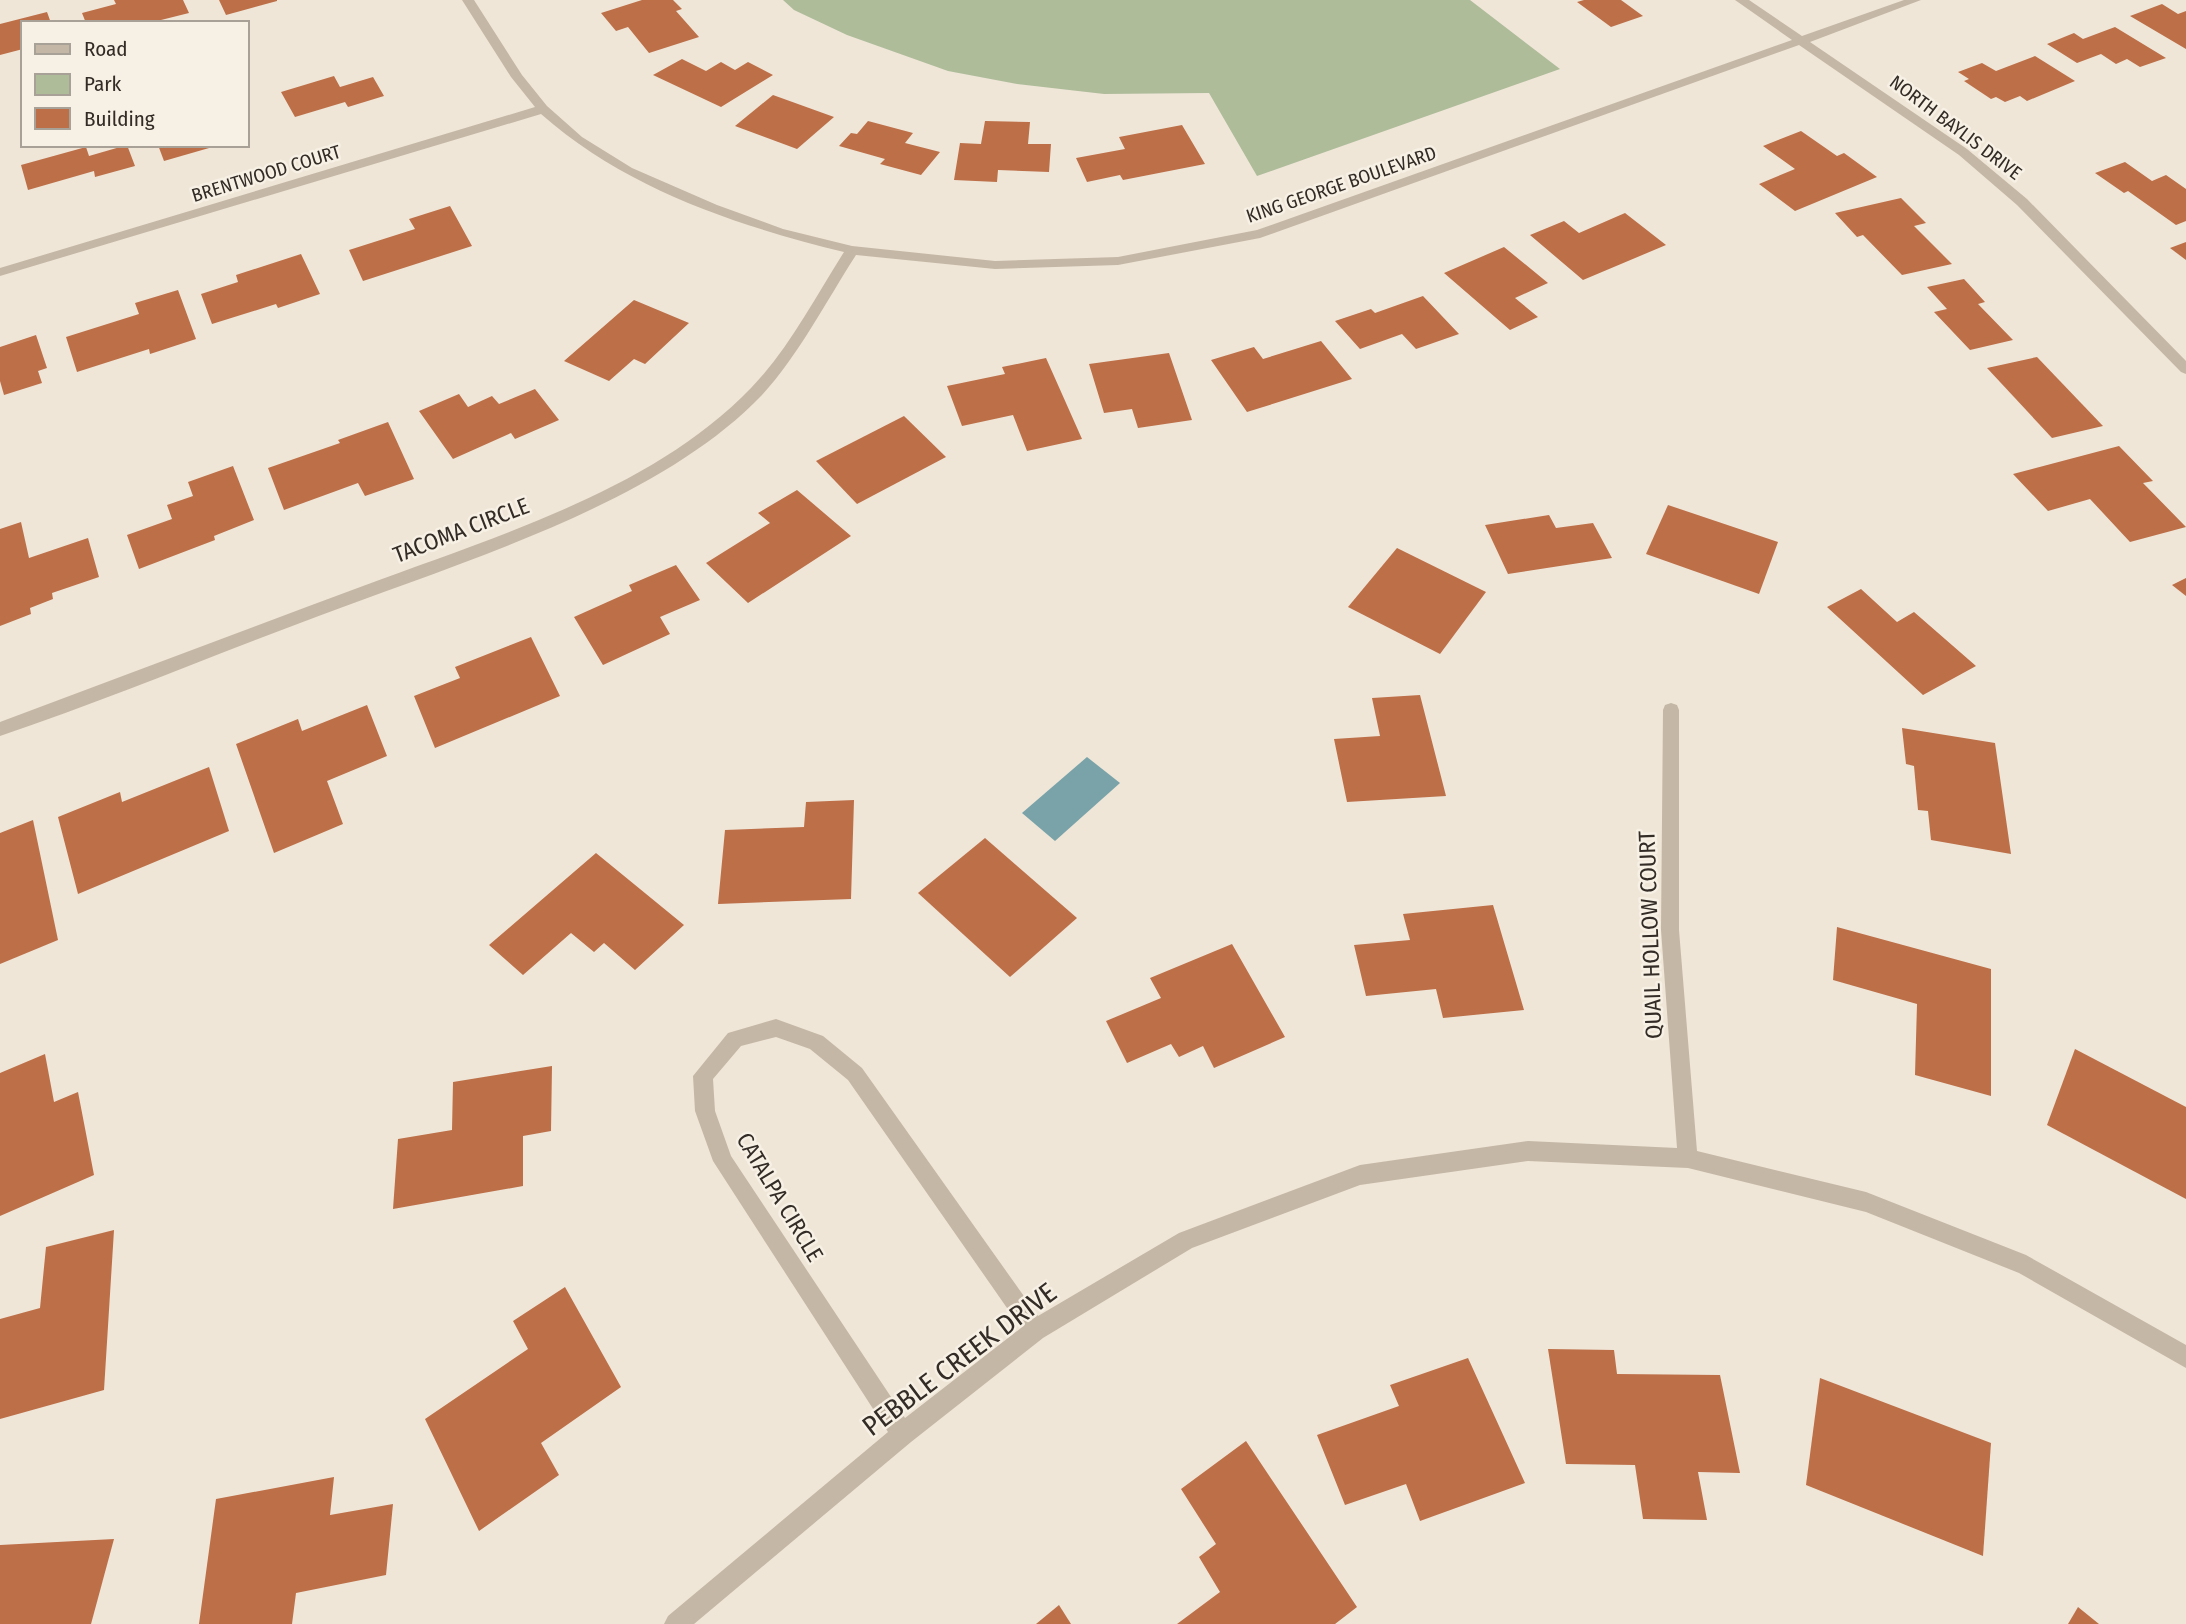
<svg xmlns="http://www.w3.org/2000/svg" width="2186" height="1624" font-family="'Fira Sans Condensed',sans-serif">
<rect width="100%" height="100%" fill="#efe6d8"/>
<!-- green -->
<path fill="#aebc9a" d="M783 0H1470L1560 69 1257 176 1209 93 1104 94 1017 84 948 71 847 35 794 10Z"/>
<!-- water -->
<path fill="#79a3a9" d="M1087 757 1120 783 1055 841 1022 813Z"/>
<!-- building -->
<g fill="#bd6f48">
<path d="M114 0H183L189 13 153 22 152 20 141 23H86L82 13 116 4Z"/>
<path d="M219 0H277V1L226 15Z"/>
<path d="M642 0H673L682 9 676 11 699 37 649 53 628 27 616 31 601 13Z"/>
<path d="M1584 0H1621L1643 16 1611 27 1577 2Z"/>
<path d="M2162 4 2178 14 2186 11V49L2130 16Z"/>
<path d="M47 12 51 23H23V49L0 55V24Z"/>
<path d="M2115 27 2166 58 2140 67 2127 59 2116 64 2101 54 2077 63 2047 44 2074 33 2083 39Z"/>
<path d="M2035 56 2075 81 2027 101 2020 96 2005 102 1996 97 1991 99 1964 81 1969 79 1958 72 1982 63 1996 71Z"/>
<path d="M682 59 706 71 721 62 735 70 748 62 773 75 721 107 653 75Z"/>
<path d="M334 76 340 87 373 77 384 96 348 107 345 102 295 117 281 92Z"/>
<path d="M773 95 834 117 797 149 735 126Z"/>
<path d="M868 121 913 133 905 143 940 152 921 175 880 164 885 159 839 146 851 133 857 134Z"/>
<path d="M985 121 1030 122 1028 144H1051L1049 172 998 170 997 182 954 180 960 143 981 144Z"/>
<path d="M1182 125 1205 164 1123 180 1120 175 1087 182 1076 158 1125 149 1119 137Z"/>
<path d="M1801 131 1837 156 1844 153 1877 177 1795 211 1759 184 1795 169 1763 146Z"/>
<path d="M127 145 135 166 95 177 94 171 28 190 21 165 86 147 89 156Z"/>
<path d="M158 145H216V146L164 161Z"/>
<path d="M2125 162 2152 181 2166 175 2186 189V221L2176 225 2128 191 2124 193 2095 173Z"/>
<path d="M1901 198 1926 223 1914 226 1952 264 1902 275 1863 235 1857 237 1835 213Z"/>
<path d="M450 206 472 246 363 281 349 250 415 229 409 219Z"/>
<path d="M1625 213 1666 245 1583 280 1530 235 1564 221 1579 233Z"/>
<path d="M2186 242V260L2170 248Z"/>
<path d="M1504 247 1548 283 1515 298 1538 317 1510 330 1444 273Z"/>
<path d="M301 254 320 294 278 308 276 304 212 324 201 294 238 282 236 275Z"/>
<path d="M1964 279 1985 302 1978 304 2013 340 1970 350 1934 312 1947 309 1927 287Z"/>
<path d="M178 290 196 339 150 354 149 349 77 372 66 337 139 314 135 303Z"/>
<path d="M1423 296 1459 334 1416 349 1402 334 1360 349 1335 321 1371 309 1375 313Z"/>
<path d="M634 300 689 323 645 364 634 359 609 381 564 361Z"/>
<path d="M36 335 47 368 38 371 42 383 4 395 0 381V347Z"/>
<path d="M1321 341 1352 379 1247 412 1211 360 1254 347 1263 359Z"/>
<path d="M1169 353 1192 420 1138 428 1132 409 1104 413 1089 364Z"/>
<path d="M2037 357 2103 426 2052 438 1987 368Z"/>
<path d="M1046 358 1082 439 1027 451 1013 415 962 426 947 386 1005 374 1002 367Z"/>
<path d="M535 389 559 420 515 439 511 433 453 459 419 411 459 394 468 407 492 396 499 404Z"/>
<path d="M904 416 946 457 857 504 816 461Z"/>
<path d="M388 422 414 479 365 496 358 483 284 510 268 468 340 443 338 440Z"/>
<path d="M2119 446 2153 481 2143 483 2186 527 2130 542 2090 499 2048 511 2013 474Z"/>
<path d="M233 466 254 520 214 536 215 540 139 569 127 535 172 519 167 505 193 496 188 482Z"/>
<path d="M797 490 851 536 748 603 706 563 770 523 758 513Z"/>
<path d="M1668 505 1778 542 1759 594 1646 554Z"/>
<path d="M1549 515 1556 528 1593 523 1612 558 1508 574 1485 525Z"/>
<path d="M21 522 29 558 88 538 99 577 52 593 53 599 30 608 31 614 0 626V529Z"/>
<path d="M1397 548 1486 592 1440 654 1348 607Z"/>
<path d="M676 565 700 600 660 617 670 634 603 665 574 617 632 591 629 585Z"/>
<path d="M2186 578V596L2172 585Z"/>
<path d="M1861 589 1897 622 1914 612 1976 666 1923 695 1827 607Z"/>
<path d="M531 637 560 696 435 748 414 696 460 678 455 667Z"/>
<path d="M1420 695 1446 796 1347 802 1334 739 1380 736 1372 698Z"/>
<path d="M367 705 387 756 327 781 343 824 274 853 236 744 298 719 302 731Z"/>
<path d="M1902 728 1995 743 2011 854 1931 840 1928 811 1918 810 1914 766 1906 764Z"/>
<path d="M209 767 229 831 78 894 58 817 120 792 122 802Z"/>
<path d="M854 800 851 899 718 904 725 830 804 827 806 802Z"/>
<path d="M33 820 58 940 0 964V833Z"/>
<path d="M985 838 1077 918 1010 977 918 893Z"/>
<path d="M596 853 684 925 635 970 604 943 594 952 571 933 523 975 489 945Z"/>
<path d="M1493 905 1524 1010 1443 1018 1436 989 1366 996 1354 945 1410 940 1403 914Z"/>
<path d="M1837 927 1991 969V1096L1915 1075 1917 1004 1833 980Z"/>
<path d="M1232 944 1285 1037 1214 1068 1203 1046 1179 1057 1171 1044 1127 1063 1106 1021 1161 998 1150 978Z"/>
<path d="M2075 1049 2186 1107V1199L2047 1125Z"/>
<path d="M45 1054 54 1102 78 1092 94 1175 0 1216V1073Z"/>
<path d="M552 1066 551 1131 523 1136V1186L393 1209 398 1139 452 1130 453 1082Z"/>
<path d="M114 1230 104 1390 0 1419V1319L40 1308 46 1247Z"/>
<path d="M565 1287 621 1387 541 1443 559 1475 479 1531 425 1419 528 1349 513 1321Z"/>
<path d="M1548 1349 1614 1350 1617 1374 1720 1375 1740 1473 1698 1472 1707 1520 1643 1519 1635 1465 1566 1464Z"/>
<path d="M1468 1358 1525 1483 1420 1521 1406 1484 1345 1505 1317 1435 1399 1406 1390 1385Z"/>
<path d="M1820 1378 1991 1443 1983 1556 1806 1485Z"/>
<path d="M1246 1441 1357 1607 1335 1624H1177L1220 1592 1199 1557 1216 1544 1181 1489Z"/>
<path d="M334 1477 330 1515 393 1504 386 1575 296 1593 292 1624H199L216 1499Z"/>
<path d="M114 1539 91 1624H0V1545Z"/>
<path d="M1059 1605 1071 1624H1036Z"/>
<path d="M2078 1607 2099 1624H2068Z"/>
</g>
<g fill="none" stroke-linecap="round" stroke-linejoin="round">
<!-- minor -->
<g fill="#c5b7a5" fill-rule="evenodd">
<path d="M462 0H474L522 75 547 106 582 137 632 168 717 205 783 229 852 246 995 261 1118 257 1257 230 1792 40 1735 0H1749L1802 36 1904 0H1921L1810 42 1967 149 2027 199 2186 361V374L2181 372 2017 205 1959 155 1799 45 1260 238 1118 265 995 269 856 255C827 300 798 356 762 395 657 505 457 563 316 617 211 656 107 700 0 736V722C121 677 242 631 363 586 493 537 652 491 751 388 788 350 816 296 844 252 735 225 626 189 541 114L0 276V268L535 107 511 77Z"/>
<path d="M1671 703 1677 705 1679 710V930L1697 1151 1866 1192 2026 1255 2186 1345V1368L2019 1273 1866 1212 1688 1168 1528 1161 1360 1185 1192 1248 1043 1338 911 1442 694 1624H664L668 1616 888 1432 713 1161 695 1111 693 1076 728 1033 776 1019 823 1036 862 1068 1038 1316 1179 1233 1360 1165 1528 1141 1677 1148 1661 930 1663 710 1665 705ZM776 1037 810 1049 848 1080 1021 1328 905 1418 731 1156 715 1111 713 1079 741 1046Z"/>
</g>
</g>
<g text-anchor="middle" stroke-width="5" stroke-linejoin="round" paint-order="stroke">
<!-- far-street labels -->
<g font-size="19" fill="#322b26" stroke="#f7f0e4">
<text transform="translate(1956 127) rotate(37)" y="7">NORTH BAYLIS DRIVE</text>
<text transform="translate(266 173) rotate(-17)" y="7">BRENTWOOD COURT</text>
<text transform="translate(1341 184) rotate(-19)" y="7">KING GEORGE BOULEVARD</text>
</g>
<!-- street labels -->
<g font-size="23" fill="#322b26" stroke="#f7f0e4">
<text transform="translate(461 530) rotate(-21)" y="8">TACOMA CIRCLE</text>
<text transform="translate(1650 935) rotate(-92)" y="8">QUAIL HOLLOW COURT</text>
<text transform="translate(780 1197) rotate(59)" y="8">CATALPA CIRCLE</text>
</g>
<!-- near-street labels -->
<g font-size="28" fill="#322b26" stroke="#f7f0e4">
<text transform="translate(959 1359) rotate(-37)" y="10">PEBBLE CREEK DRIVE</text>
</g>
</g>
<!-- legend -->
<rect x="21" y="21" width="228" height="126" fill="#f7f0e4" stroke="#a8a198" stroke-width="2"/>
<rect x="35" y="44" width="35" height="10" fill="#c5b7a5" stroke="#a8a198" stroke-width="2"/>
<text x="84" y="56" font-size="21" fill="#322b26">Road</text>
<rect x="35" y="74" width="35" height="21" fill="#aebc9a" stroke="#a8a198" stroke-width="2"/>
<text x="84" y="91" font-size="21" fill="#322b26">Park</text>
<rect x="35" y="108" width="35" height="21" fill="#bd6f48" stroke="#a8a198" stroke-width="2"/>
<text x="84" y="126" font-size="21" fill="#322b26">Building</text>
</svg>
